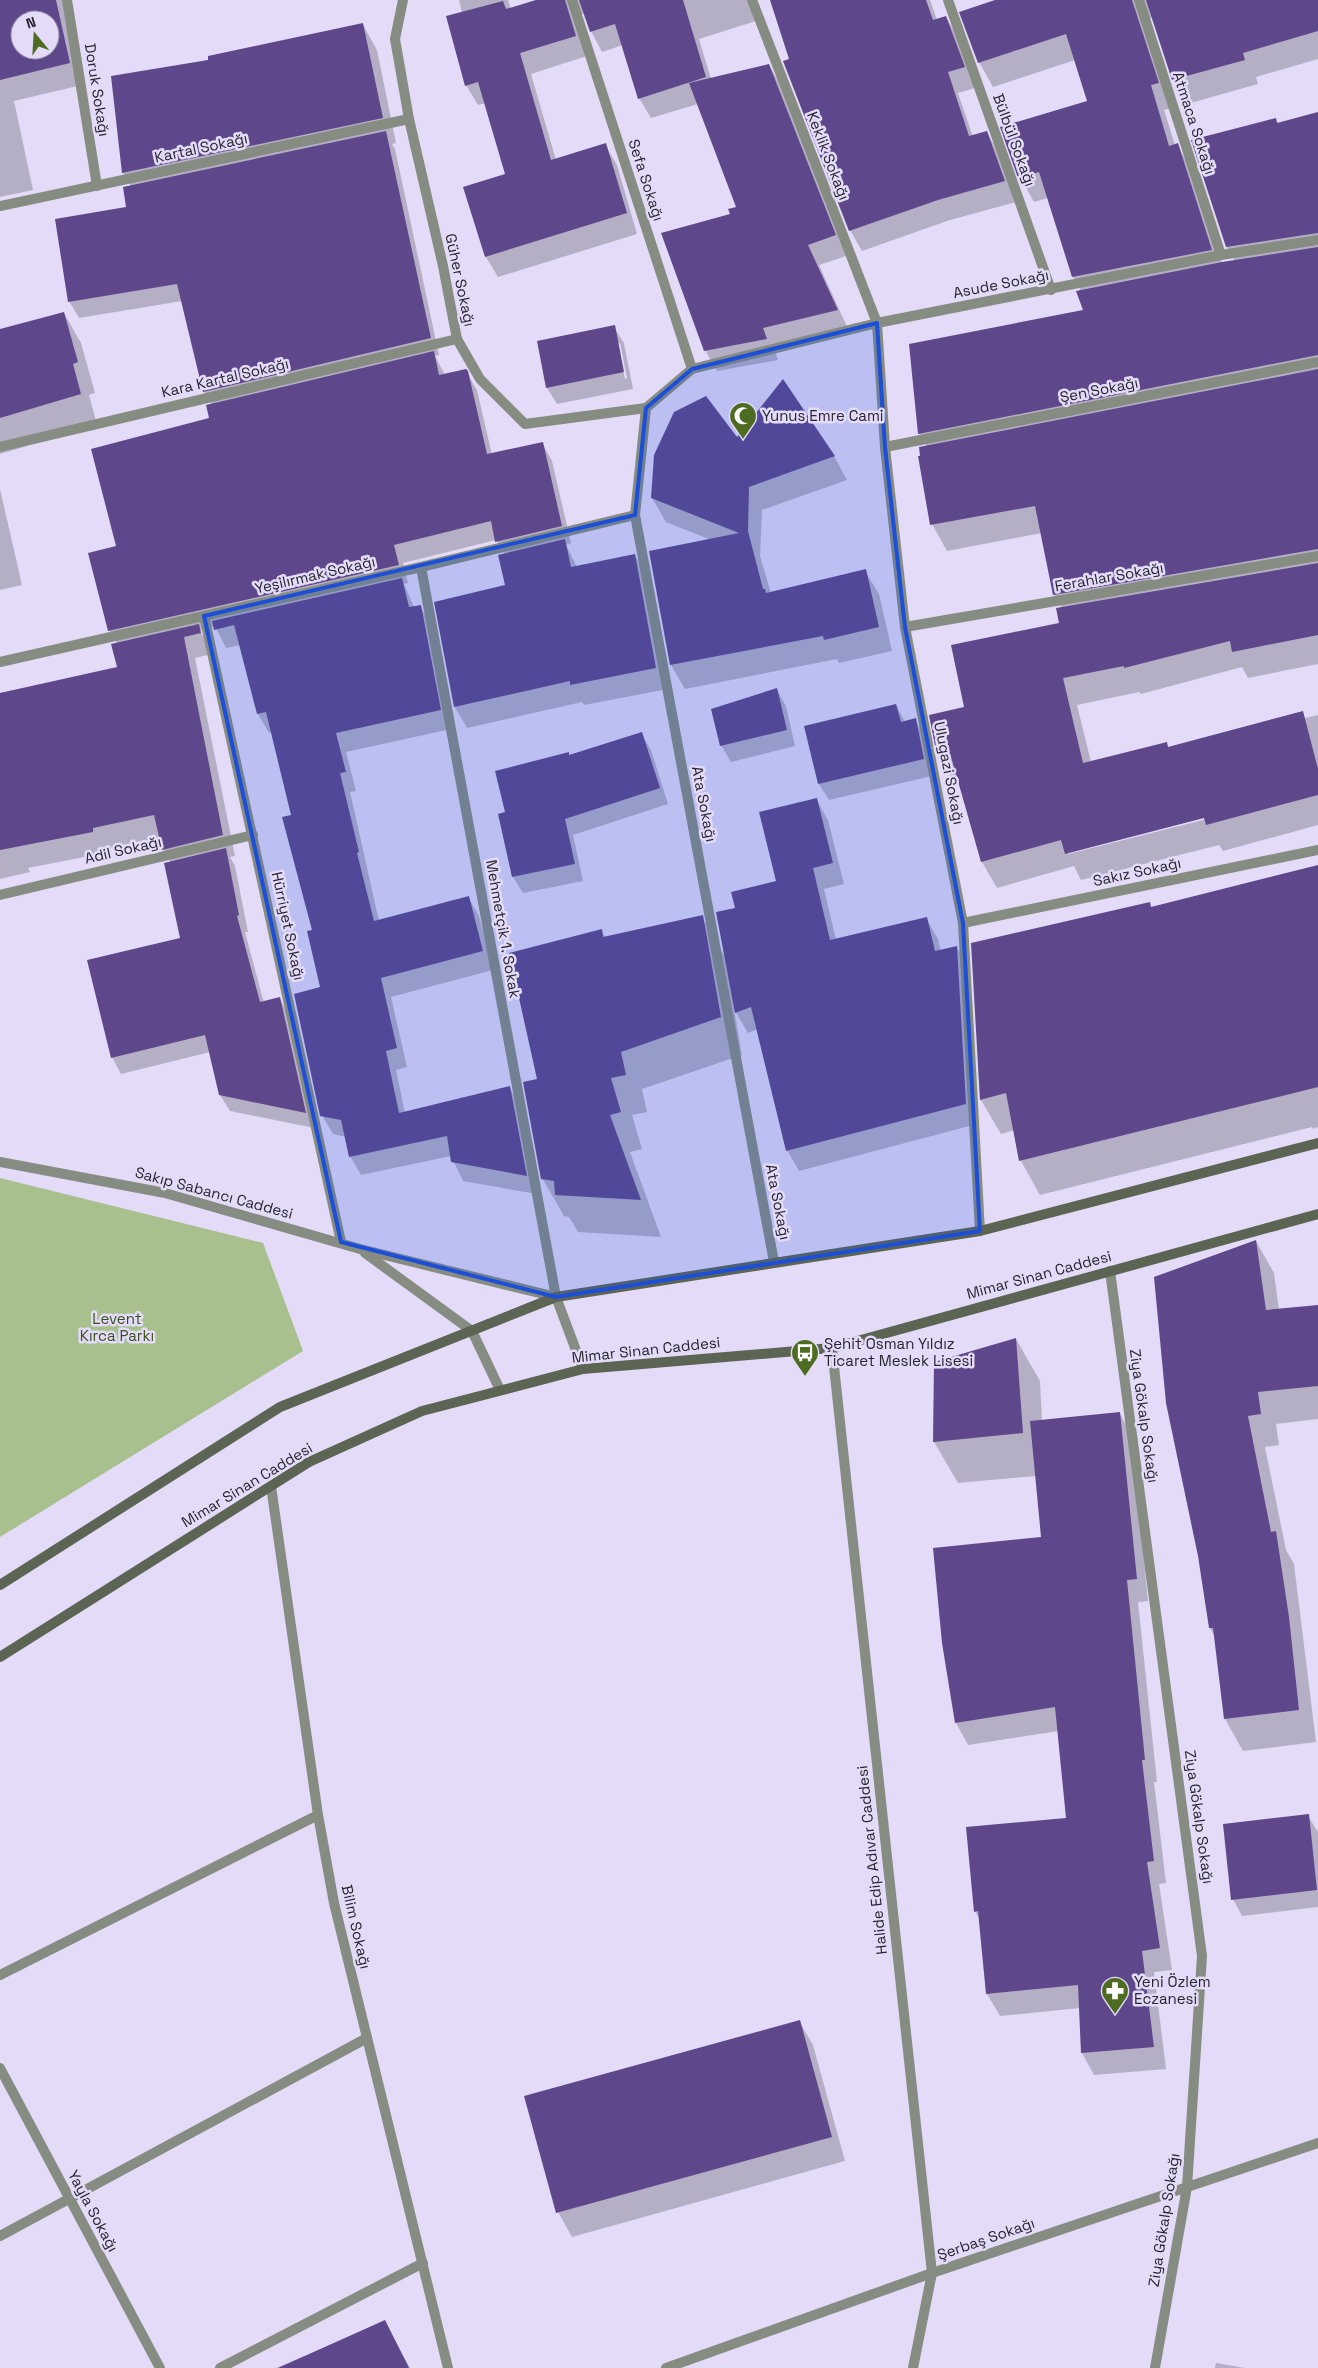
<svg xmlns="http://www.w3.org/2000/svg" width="1318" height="2368" font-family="'Space Grotesk',sans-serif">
<rect width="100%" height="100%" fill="#e3dbf8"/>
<!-- green -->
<path fill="#a8c08d" d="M0 1178 263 1243 303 1351 0 1537Z"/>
<!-- shadow -->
<g fill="#0003" fill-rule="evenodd">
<path d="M0 0H62L82 85 14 101 33 190 0 197ZM20 20H50V50H20Z"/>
<path d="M459 0H508L511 9 540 0H750L756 21 699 39 711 79 769 65 781 86 846 256 819 265 849 331 774 348 778 360 717 371 705 350 732 215 737 207 698 104 651 118 639 98 623 45 602 52 591 31 585 13 578 16 587 56 531 74 556 160 605 145 617 165 637 234 498 277 486 257 506 175 486 103 478 105 466 85 462 13Z"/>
<path d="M776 0H930L937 20 946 17 958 38 975 88 958 93 973 137 987 132 998 153 1016 202 950 220 862 251 850 230 791 60Z"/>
<path d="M999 0H1318V59L1256 77 1258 84 1187 104 1173 79 1152 17 1146 23 1172 108 1164 110 1175 145H1177L1191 169 1222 263 1235 261 1227 247 1276 119 1278 124 1318 113V664L1248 678 1242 667 1141 694 1139 692 1077 705 1091 762 1166 744 1169 748 1302 713 1305 718 1318 715V825L1223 851 1219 845 1081 880 1074 866 997 888 982 862 959 780 954 782 938 756 965 708 1060 624 1062 608 1054 594 1042 533 947 551 932 524 927 447 919 433 1084 311 1081 291 1073 277 1048 198 1034 202 1020 177 1089 102 1075 60 993 87 979 62ZM1210 816 1211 818 1068 854V852Z"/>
<path d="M363 25 377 50 396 143 392 144 395 149 439 355 435 356 445 375 465 370 477 390 492 455 542 443 552 461 571 543 566 545 577 567 635 555 647 576 668 689 584 705 582 702 467 728 455 707 436 602 507 586 505 555 496 540 403 563 408 583 404 584 414 607 420 606 431 625 451 729 346 752 356 791 350 792 379 921 468 897 479 916 493 970 391 997 407 1067 396 1070 405 1113 509 1087 520 1106 537 1194 463 1181 451 1156 361 1175 350 1156 346 1137 333 1134 322 1115V988L292 816 272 732 269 733 258 714 241 645 226 648 215 626 200 630 212 654 195 658 235 856 230 857 235 866 248 932H245L264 1003 280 999 289 1015 314 1128 230 1111 220 1095 210 1052 121 1074 112 1057 182 939 171 863 163 849 160 837 104 849 105 853 28 868 30 872 0 879V693L119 668 117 644 109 630 117 547 210 419 212 405 204 392 182 301 79 318 69 301 127 208 131 186 123 173 210 62Z"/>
<path d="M64 313 81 343 95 393 89 395 97 425 0 454V330Z"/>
<path d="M614 327 624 343 633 389 557 404 547 388 538 342ZM617 343H620L627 378 625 379Z"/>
<path d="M737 439 834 456 847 480 762 510 760 556 771 593 865 571 879 594 892 651 839 663 837 659 685 689 671 665 650 552 711 540 666 522 652 498Z"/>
<path d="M0 489 22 585 0 590Z"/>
<path d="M777 690 786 706 795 746 731 762 721 745Z"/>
<path d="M896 705 905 722 915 720 925 736 932 776 829 800 819 784 806 727Z"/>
<path d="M641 733 651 750 668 804 573 835 583 881 523 893 513 877 499 815 507 813 570 757Z"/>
<path d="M816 799 828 820 844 884 824 889 836 940 926 918 938 939 941 951 957 947 969 968 977 1124 799 1171 787 1150 758 1029 748 1033 734 1009 742 1055 642 1089 647 1112 632 1115 642 1149 630 1152 661 1237 578 1232 569 1217 564 1216 542 1178 538 1080 601 930 606 938 702 917 725 957 736 909 777 882Z"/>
<path d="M1318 867V1127L1313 1129 1312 1127 1040 1195 1021 1161 1015 1130 1001 1134 981 1100 972 944 1149 904 1151 908Z"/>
<path d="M1256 1241 1274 1273 1279 1310 1318 1306V1419L1276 1424 1279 1445 1265 1447 1286 1550 1294 1564 1316 1742 1243 1751 1225 1719 1215 1637 1210 1628Z"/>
<path d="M1016 1339 1040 1381 1042 1421 1120 1414 1132 1436 1148 1601 1138 1602 1157 1782H1154L1166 1883 1159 1884 1172 1970 1154 1972 1166 2069 1094 2075 1082 2053 1080 2008 1000 2016 987 1994 980 1920 975 1911 1068 1819 1059 1731 968 1745 956 1723 1042 1538 1036 1476 958 1483 934 1442Z"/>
<path d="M1308 1816 1318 1832V1907L1242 1916 1233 1899Z"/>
<path d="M799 2021 813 2045 845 2161 572 2237 558 2212Z"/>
<path d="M385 2322 410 2368H276Z"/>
<path d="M1216 2363 1245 2368H1215Z"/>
</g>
<!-- building -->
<g fill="#5f478b" fill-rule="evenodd">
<path d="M0 0H56L70 63 0 80ZM20 20H50V50H20Z"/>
<path d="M536 0H565L576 36 520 53 551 160 606 143 627 213 485 257 463 187 505 174 478 82 465 86 446 16 503 1 506 9Z"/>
<path d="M579 0H683L706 77 638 99 615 24 590 32Z"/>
<path d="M770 0H926L933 20 946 16 965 67 948 72 969 136 987 131 1005 181 938 200 849 231 783 61 789 59Z"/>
<path d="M995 0H1132L1159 83 1151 85 1169 146 1178 143 1212 250 1072 277 1039 172 1018 178 1000 127 1087 101 1066 34 978 63 959 12Z"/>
<path d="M1146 0H1318V31L1243 53 1245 60 1172 80Z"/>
<path d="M363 23 383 118 122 173 111 76 208 60V56Z"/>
<path d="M769 64 836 235 808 245 838 310 763 328 767 339 704 351 661 233 730 214 728 209 736 207 689 83Z"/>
<path d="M1318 112V233L1226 247 1191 140 1276 118 1277 123Z"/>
<path d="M386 131 431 338 203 392 177 284 68 302 55 219 126 207 123 187Z"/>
<path d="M1318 247V355L918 434 909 344 1083 310 1076 291 1222 262Z"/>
<path d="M64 312 78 362 73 364 81 394 0 418V329Z"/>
<path d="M615 325 624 372 546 388 537 341Z"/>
<path d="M434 351 439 375 466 369 468 371 487 454 543 442 562 526 495 542 491 521 394 545 399 565 108 631 88 553 116 546 91 449 209 418 206 405Z"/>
<path d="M1318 369V549L1053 595 1035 506 930 525 918 456H920L919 447Z"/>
<path d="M783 379 835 456 749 487 748 531 763 589H765L766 593 866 569 879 627 824 640 823 636 670 665 649 551 739 533 651 498 654 455 674 412 706 396 737 437Z"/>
<path d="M565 539 571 567 635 554 656 668 570 685V681L454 707 434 602 505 585 498 555Z"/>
<path d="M1318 563V635L1232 652 1230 641 1124 668V666L1063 678 1083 763 1167 742 1168 747 1303 711 1318 769V795L1206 825 1204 818 1065 854 1061 840 981 862 950 753 937 756 929 715 964 707 951 645 1059 623 1056 608Z"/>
<path d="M402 578 409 607 421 605 441 710 336 733 346 772 340 773 359 852 357 853 374 921 469 896 483 951 381 978 397 1048 386 1051 399 1113 510 1086 527 1176 451 1162 447 1136 349 1157 341 1120 320 1116 294 994 320 987 307 931 312 930 282 817 291 815 266 712 257 714 234 625 214 630 212 621Z"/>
<path d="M199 624 201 633 184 637 223 835 162 850 154 815 93 828V832L0 850V693L117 667 111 644Z"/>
<path d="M777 688 787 730 720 746 711 709Z"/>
<path d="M896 704 901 722 916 718 924 759 818 784 804 726Z"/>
<path d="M642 732 660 788 565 819 575 864 512 877 498 814 505 812 495 771 569 752V755Z"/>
<path d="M817 798 833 863 813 868 830 940 927 917 935 951 957 946 966 1104 786 1151 751 1007 735 1013 716 912 735 908 731 892 776 881 759 812Z"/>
<path d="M226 848 239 915 237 916 260 1002 280 997 306 1113 219 1095 205 1035 111 1058 87 960 180 938 164 863Z"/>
<path d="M1318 865V1087L1019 1161 1006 1093 980 1100 971 943 1150 902 1151 907Z"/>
<path d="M703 915 721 1017 621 1052 626 1075 611 1078 621 1112 610 1115 641 1200 555 1195 554 1181 541 1179 523 1082 537 1079 509 953 602 929 603 937Z"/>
<path d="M1256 1240 1266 1310 1318 1305V1386L1258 1392 1261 1414 1248 1416 1271 1532 1276 1531 1289 1617 1299 1710 1224 1719 1213 1628H1209L1198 1556 1166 1403 1154 1277Z"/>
<path d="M1016 1338 1023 1433 933 1442 934 1362Z"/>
<path d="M1120 1412 1137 1579 1127 1580 1145 1760H1142L1154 1861 1147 1862 1160 1948 1142 1951 1154 2047 1081 2053 1078 1985 986 1994 978 1911 974 1912 966 1827 1066 1818 1055 1707 955 1723 942 1643 933 1548 1041 1537 1030 1421Z"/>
<path d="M1309 1814 1317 1890 1231 1900 1223 1824Z"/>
<path d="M800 2020 832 2137 556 2213 524 2096Z"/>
<path d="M385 2320 409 2368H278Z"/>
</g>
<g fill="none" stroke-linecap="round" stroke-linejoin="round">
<!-- minor -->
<g stroke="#868c81" stroke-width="10">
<path d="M67 0 97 186"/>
<path d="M403 0 395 39 409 119 443 266 457 339 480 379 525 424 646 408"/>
<path d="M572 0 692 369"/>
<path d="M752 0 877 323 885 447 905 627 963 923 980 1231"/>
<path d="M948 0 1051 290"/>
<path d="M1139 0 1221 255"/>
<path d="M0 206 409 119"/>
<path d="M0 447 457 339"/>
<path d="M885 447 1318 362"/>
<path d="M421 567 556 1297 583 1369"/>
<path d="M204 616 341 1242"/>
<path d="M905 627 1318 556"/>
<path d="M0 662 421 567 635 515"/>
<path d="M0 895 253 835"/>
<path d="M963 923 1318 850"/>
<path d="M774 1262 635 515 646 408 692 369 877 323 1221 255 1318 240"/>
<path d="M1110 1271 1202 1956 1187 2187 1155 2368"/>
<path d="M271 1486 318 1815 334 1903 448 2368"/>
<path d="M0 1975 318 1815"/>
<path d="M0 2068 160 2368"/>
<path d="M0 2236 367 2038"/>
<path d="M220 2368 423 2263"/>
<path d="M666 2368 932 2273 1318 2143"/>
</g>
<!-- tertiary -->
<g stroke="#868c81" stroke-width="10">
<path d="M0 1162 165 1193 360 1249 556 1297"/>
<path d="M365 1253 472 1331 500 1390"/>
<path d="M832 1348 932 2273 913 2368"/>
</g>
<!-- secondary -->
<g stroke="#5c6454" stroke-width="10">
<path d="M0 1585 280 1407 556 1297 980 1231 1318 1143"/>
<path d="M0 1657 309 1462 422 1411 583 1369 832 1348 1318 1214"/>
</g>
</g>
<!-- marked area -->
<path fill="#1d4ed8" fill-opacity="0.2" stroke="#1d4ed8" stroke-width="4" stroke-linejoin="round" d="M877 323 885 447 905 627 963 923 980 1231 556 1297 341 1242 204 616 635 515 646 408 692 369Z"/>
<!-- icons -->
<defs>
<symbol id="mosque-pin" viewBox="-11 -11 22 30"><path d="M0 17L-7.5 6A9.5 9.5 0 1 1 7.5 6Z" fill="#4e6c21" stroke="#e3dbf8"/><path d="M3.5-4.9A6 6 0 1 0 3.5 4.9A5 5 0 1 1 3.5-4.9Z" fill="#fff"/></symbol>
<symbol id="bus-pin" viewBox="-11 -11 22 30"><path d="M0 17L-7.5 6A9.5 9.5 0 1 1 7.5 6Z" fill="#4e6c21" stroke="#e3dbf8"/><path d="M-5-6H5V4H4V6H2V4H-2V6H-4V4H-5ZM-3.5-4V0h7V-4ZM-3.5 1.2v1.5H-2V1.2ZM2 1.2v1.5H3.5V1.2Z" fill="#fff"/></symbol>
<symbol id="pharmacy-pin" viewBox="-11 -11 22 30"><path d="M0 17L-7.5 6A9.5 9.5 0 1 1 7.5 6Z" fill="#4e6c21" stroke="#e3dbf8"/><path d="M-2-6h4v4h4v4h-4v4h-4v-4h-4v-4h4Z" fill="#fff"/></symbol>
</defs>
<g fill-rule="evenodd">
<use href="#mosque-pin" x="727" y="400" width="32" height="43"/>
<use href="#bus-pin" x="789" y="1337" width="32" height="43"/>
<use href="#pharmacy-pin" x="1099" y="1975" width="32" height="43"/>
</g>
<g text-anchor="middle" stroke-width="5" stroke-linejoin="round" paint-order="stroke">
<!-- street labels -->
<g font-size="15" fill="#28252f" stroke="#e3dbf8">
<text transform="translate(97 90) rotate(81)" y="5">Doruk Sokağı</text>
<text transform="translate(1194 123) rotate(72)" y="5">Atmaca Sokağı</text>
<text transform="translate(1014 140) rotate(70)" y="5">Bülbül Sokağı</text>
<text transform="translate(201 148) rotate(-12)" y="5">Kartal Sokağı</text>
<text transform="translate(828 156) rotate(69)" y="5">Keklik Sokağı</text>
<text transform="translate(646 180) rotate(72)" y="5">Sefa Sokağı</text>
<text transform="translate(460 280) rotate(78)" y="5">Güher Sokağı</text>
<text transform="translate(1001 284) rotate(-11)" y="5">Asude Sokağı</text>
<text transform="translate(225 378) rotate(-13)" y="5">Kara Kartal Sokağı</text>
<text transform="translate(1099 390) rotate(-11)" y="5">Şen Sokağı</text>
<text transform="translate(315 575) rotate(-13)" y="5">Yeşilırmak Sokağı</text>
<text transform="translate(1109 577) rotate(-10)" y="5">Ferahlar Sokağı</text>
<text transform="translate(949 773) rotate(79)" y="5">Ulugazi Sokağı</text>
<text transform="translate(704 804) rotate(79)" y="5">Ata Sokağı</text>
<text transform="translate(123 850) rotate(-13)" y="5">Adil Sokağı</text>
<text transform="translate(1137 872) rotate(-12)" y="5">Sakız Sokağı</text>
<text transform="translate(288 926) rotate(78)" y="5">Hürriyet Sokağı</text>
<text transform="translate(503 929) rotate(80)" y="5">Mehmetçik 1. Sokak</text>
<text transform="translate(214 1193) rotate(15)" y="5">Sakıp Sabancı Caddesi</text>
<text transform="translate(778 1202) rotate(79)" y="5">Ata Sokağı</text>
<text transform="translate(1039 1275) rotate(-15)" y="5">Mimar Sinan Caddesi</text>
<text transform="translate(646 1350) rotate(-6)" y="5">Mimar Sinan Caddesi</text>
<text transform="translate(1144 1416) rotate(82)" y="5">Ziya Gökalp Sokağı</text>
<text transform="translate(247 1485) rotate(-31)" y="5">Mimar Sinan Caddesi</text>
<text transform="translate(1199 1817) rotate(82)" y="5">Ziya Gökalp Sokağı</text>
<text transform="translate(872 1860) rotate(-96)" y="5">Halide Edip Adıvar Caddesi</text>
<text transform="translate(356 1927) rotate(77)" y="5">Bilim Sokağı</text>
<text transform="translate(93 2211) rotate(62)" y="5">Yayla Sokağı</text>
<text transform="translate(1164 2220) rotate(-81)" y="5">Ziya Gökalp Sokağı</text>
<text transform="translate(986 2239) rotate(-19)" y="5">Şerbaş Sokağı</text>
</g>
<!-- poi labels -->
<g font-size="15" fill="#28252f" stroke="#e3dbf8" text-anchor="start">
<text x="762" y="421">Yunus Emre Cami</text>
<text x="824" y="1349">Şehit Osman Yıldız<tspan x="824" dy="17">Ticaret Meslek Lisesi</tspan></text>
<text x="1134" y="1987">Yeni Özlem<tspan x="1134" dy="17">Eczanesi</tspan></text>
</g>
<!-- park labels -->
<g font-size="15" fill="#3a501a" stroke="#e3dbf8">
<text x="117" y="1324">Levent<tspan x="117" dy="17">Kırca Parkı</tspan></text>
</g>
</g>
<!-- north arrow -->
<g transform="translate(35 35) rotate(342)"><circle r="24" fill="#e3dbf8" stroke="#9892a8"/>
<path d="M0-4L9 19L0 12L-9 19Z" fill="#4e6c21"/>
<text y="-8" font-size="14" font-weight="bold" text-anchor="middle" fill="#28252f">N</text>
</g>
</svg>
